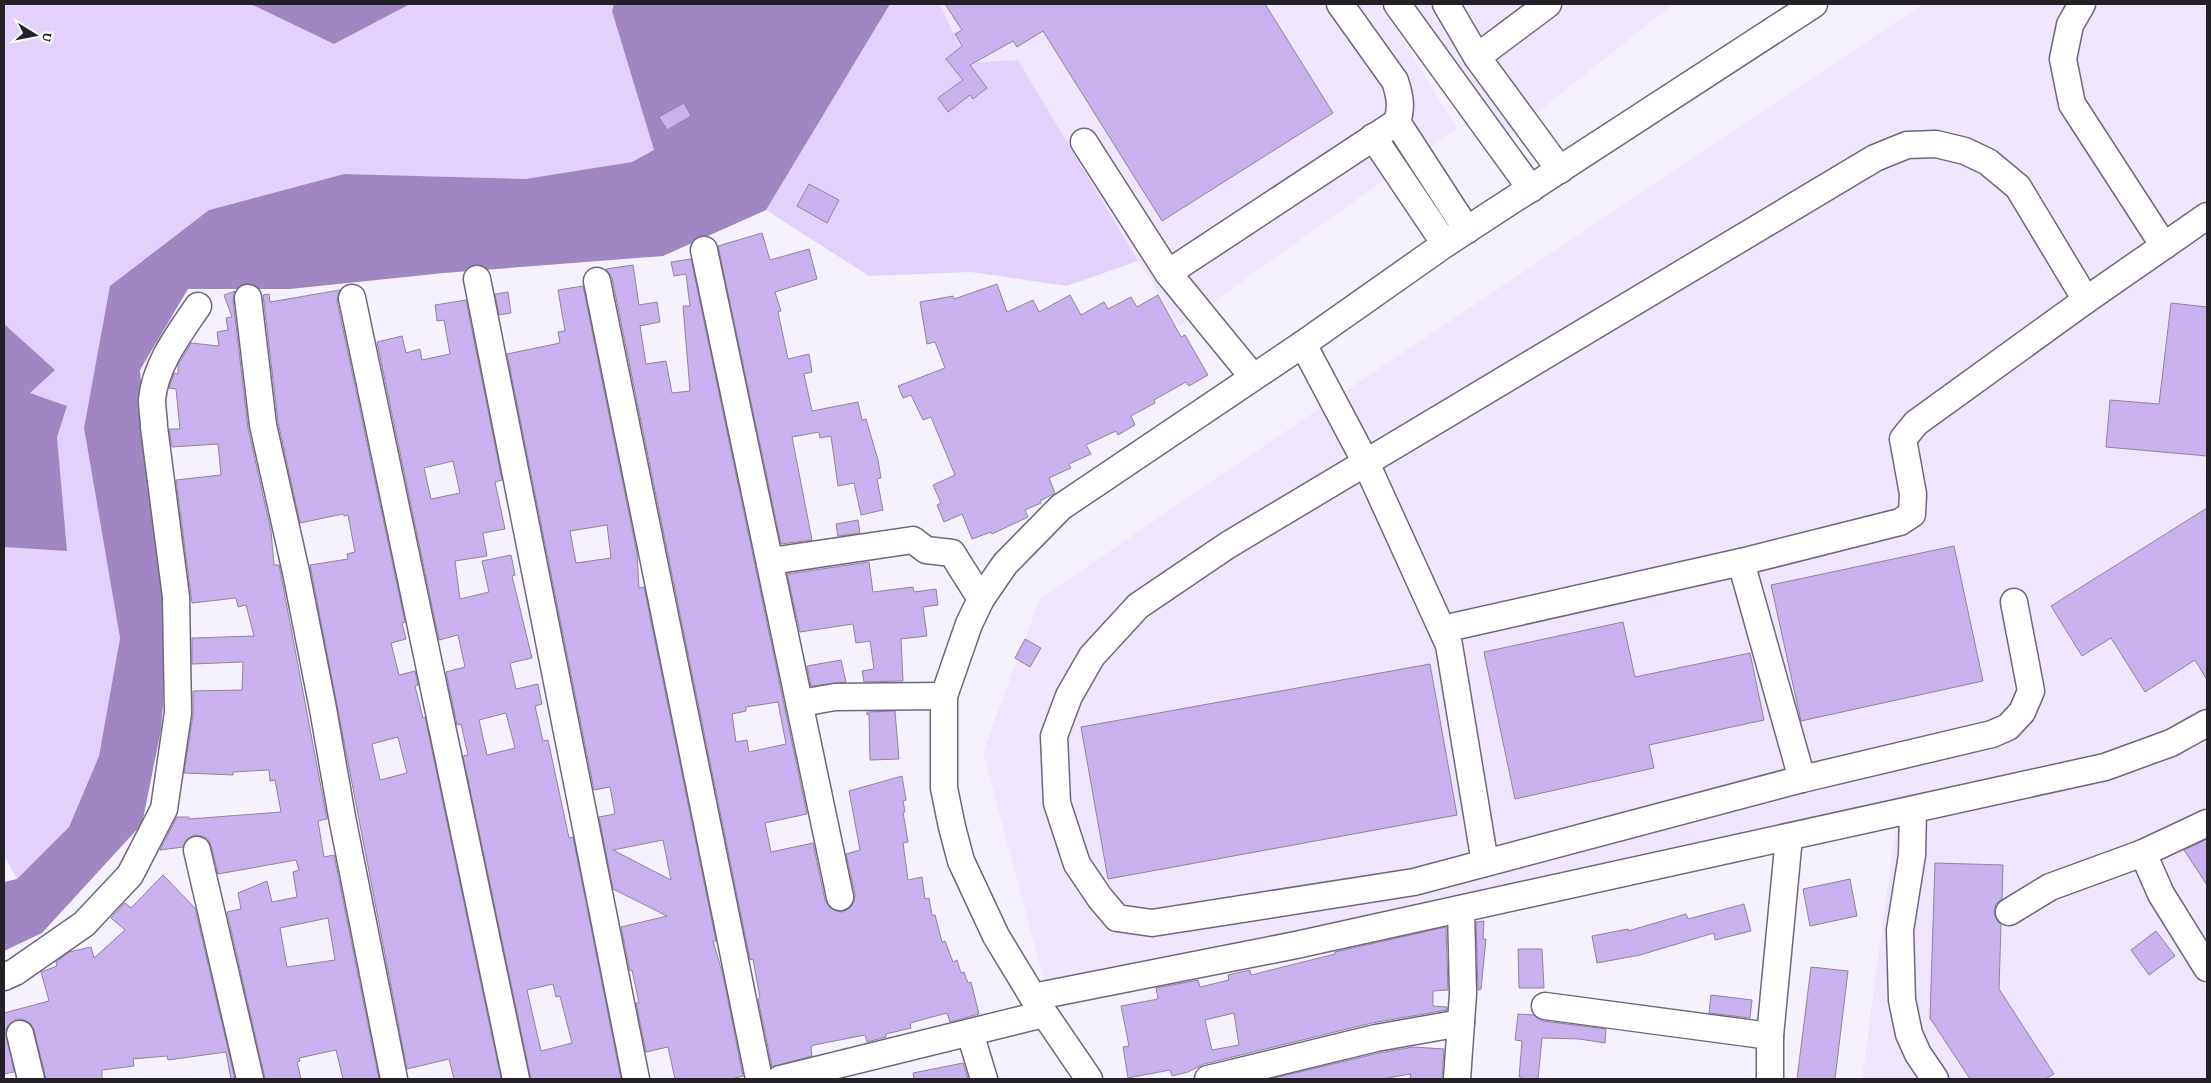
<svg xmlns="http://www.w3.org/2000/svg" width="2211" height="1083" font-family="'Crimson Pro',serif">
<rect width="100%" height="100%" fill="#f6f1ff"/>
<!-- built -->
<g fill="#efe6fe">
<path d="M939 4H1380L1457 128 1179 326 1138 261 1018 60 968 64Z"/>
<path d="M1411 4H1673L1500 142Z"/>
<path d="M1923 4H2207V1079H1862L1899 802 1046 988 983 752 1040 599 1237 464Z"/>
</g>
<!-- green -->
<path fill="#e2d2fb" d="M4 4H939L968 63 1018 60 1138 261 1067 286 971 272 869 276 766 210 632 162 525 179 344 174 209 210 84 428 120 638 99 756 69 827 17 879 4 855Z"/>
<!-- water -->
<g fill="#a087c4">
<path d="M251 4H410L334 44Z"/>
<path d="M614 4H890L766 210 663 256 444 273 290 289H188L140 370 152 510 168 644 161 730 142 824 42 933 4 951V882L17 879 69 827 99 756 120 638 84 428 110 286 209 210 344 174 525 179 632 162 654 150 612 11Z"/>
<path d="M4 324 55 370 30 393 67 406 57 437 67 551 4 547Z"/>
</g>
<!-- building -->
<g fill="#c9b0ef" stroke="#8e869b" fill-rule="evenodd">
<path d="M945 4H1265L1333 113 1162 221 1043 31 1017 47 1013 41 970 65 987 88 973 99 970 95 948 112 938 98 963 80 946 59 962 46 955 34 962 30Z"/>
<path d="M684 103 691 116 667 130 659 117Z"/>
<path d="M809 184 839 200 827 223 797 206Z"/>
<path d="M762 233 770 260 809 249 817 279 775 292 781 311 778 312 788 359 809 354 812 372 804 374 812 411 858 402 862 420 866 419 878 460 881 478 877 479 883 510 861 515 854 483 838 486 831 436 820 438 819 432 792 437 812 540 781 544 718 246Z"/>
<path d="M691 259 807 814 765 823 771 852 813 843 825 900 829 907 836 911 843 912 850 908 854 902 855 894 846 854 860 850 849 791 902 776 906 800 903 801 905 812H903L908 842 903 843 908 880 922 877 925 899 929 898 932 915H935L942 942 945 941 953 962 957 960 961 973 964 972 968 983 971 982 979 1014 950 1022 947 1013 910 1023 911 1028 886 1034V1037L867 1042 865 1035 814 1045 811 1047 812 1056 772 1067 758 999 760 998 753 959 750 960 612 278 606 269 633 265 639 305 657 302 660 322 640 326 646 364 666 361 672 393 690 391 683 306H690L686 274 674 276 671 262ZM778 702 786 744 749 752 747 740 736 742 732 714 746 711V707Z"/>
<path d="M997 284 1007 312 1033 300 1039 312 1070 295 1081 315 1104 302 1108 309 1131 297 1137 307 1158 295 1181 337 1185 335 1208 375 1189 386 1186 382 1154 400 1155 403 1131 416 1135 425 1118 435 1116 431 1086 445 1091 454 1069 464 1071 468 1049 478 1055 493 1040 501 1041 503 1025 510 1028 517 992 534 991 532 972 539 962 514 944 522 937 505 941 503 933 485 955 475 931 417 923 420 911 395 903 398 898 386 945 368 935 342 927 344 920 302 953 296 954 299Z"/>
<path d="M583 286 637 553 639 588 644 587 716 941H713L723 975 743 1076 731 1079H675L668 1047 646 1052 636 1003H639L632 970 630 971 621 927 667 916 613 889 599 817 615 814 610 787 594 790 507 354 560 343 558 332 565 331 558 290ZM607 525 611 558 576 563 570 531ZM663 840 671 880 613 850Z"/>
<path d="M340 290 337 301 405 622 402 623 406 639 391 643 399 675 415 671 418 685 415 686 423 718 425 717 501 1079H454L449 1059 407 1069 310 565 348 559 347 554 355 552 348 515 344 516 343 514 300 523 278 422 263 295 269 294 270 302ZM398 737 407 773 380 780 372 744Z"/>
<path d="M235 291 233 300 248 428 271 531 274 565H279L281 575 327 819 318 821 324 857 334 855 379 1079H343L336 1050 299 1058 300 1061 297 1062 301 1079H265L227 912 241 909 238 893 267 881 272 902 297 897 293 872 299 870 296 860 218 874 211 846 208 839 202 836 194 835 187 839 183 847 160 850 177 817H189V819L281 812 275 780 270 781 269 770 233 772V775L184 773 193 715V691L242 690 243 662 192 664V638L254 636 246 605 238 607 236 598 192 603 176 480 221 475 218 444 172 447 169 429H180L176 389 169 388 174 373 178 374V365L191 343 219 346 217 332 228 330 226 318 232 317 224 295ZM328 918 335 960 287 967 280 928Z"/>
<path d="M508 292 511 313 499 315 495 294Z"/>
<path d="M466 300 502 480 495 482 505 529 483 533 487 556 455 561 460 599 489 592 482 561 511 555 515 575 512 576 532 658 510 663 516 689 538 684 542 704 535 706 543 741 548 740 569 838 573 837 621 1079H531L463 756 468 755 461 724 457 725 446 672 465 667 458 635 439 640 377 342 402 336 406 353 420 349 422 360 450 354 444 320 437 321 435 305ZM453 461 460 493 431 499 424 468ZM506 713 515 748 487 755 479 720ZM553 984 556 997 560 996 572 1043 541 1051 527 990Z"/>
<path d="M2171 303 2207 307V456L2106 447 2110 400 2159 404Z"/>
<path d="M2207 508V680L2195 660 2145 692 2111 638 2082 656 2051 606Z"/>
<path d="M858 520 860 533 838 536 836 524Z"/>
<path d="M1954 546 1983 681 1801 721 1771 585Z"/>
<path d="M869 562 873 592 913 587 914 592 936 589 938 605 923 607 927 636 901 639 903 681 864 682 862 671 874 669 870 641 856 643 853 624 800 632 787 574Z"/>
<path d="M1623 622 1635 677 1750 653 1764 720 1649 745 1654 768 1515 799 1484 652Z"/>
<path d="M1025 639 1041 648 1030 667 1015 658Z"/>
<path d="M841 660 846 682 811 686 807 666Z"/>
<path d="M1430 664 1457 815 1108 879 1081 727Z"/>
<path d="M895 711 899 759 870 760 869 714 867 715V712Z"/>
<path d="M2207 839V885L2184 850Z"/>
<path d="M1935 863 2003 865 2002 899 1996 904 1994 912 1996 919 2001 925 1999 989 2054 1074 2045 1079H1970L1930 1018Z"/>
<path d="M163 875 195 908 235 1079H231L226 1052 168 1060 167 1056 133 1059 134 1066 102 1070V1079H46L34 1030 30 1023 24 1020 17 1019 9 1024 6 1030 14 1072 4 1074V1013L49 1001 41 972 57 966 56 962 69 952 91 947 94 958 125 930 111 918 125 903 131 908Z"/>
<path d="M1850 879 1857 916 1810 926 1803 889Z"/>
<path d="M1744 904 1751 931 1715 940 1714 933 1640 955 1597 963 1592 936 1628 929V931L1686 914 1688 919Z"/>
<path d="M1484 921 1483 939H1486L1481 989 1478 990 1476 922Z"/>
<path d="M1446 927 1448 990 1433 991V1006L1447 1007V1010L1372 1023 1204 1064 1188 1072 1172 1076 1170 1070 1128 1078 1123 1047 1129 1046 1121 1006 1158 999 1156 988 1198 980 1200 987 1229 980 1228 975 1250 970 1251 975 1335 954V952ZM1234 1013 1239 1045 1212 1050 1205 1020Z"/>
<path d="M2156 931 2175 956 2149 975 2131 950Z"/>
<path d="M1518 949H1542L1544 988H1519Z"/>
<path d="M1811 967 1848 971 1835 1079H1797Z"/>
<path d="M1711 995 1752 1000 1750 1018 1709 1013Z"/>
<path d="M1518 1014 1534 1015 1543 1021 1606 1029 1605 1043 1579 1039 1542 1038 1538 1079H1522V1077H1519L1522 1041 1515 1040Z"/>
<path d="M1413 1047 1444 1049 1442 1079H1410L1411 1074 1381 1079H1270L1379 1053Z"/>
<path d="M963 1063 968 1079H914L913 1073Z"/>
</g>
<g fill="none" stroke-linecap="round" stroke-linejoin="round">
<defs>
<g id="minor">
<path d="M1397 4 1531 189"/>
<path d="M1446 4 1477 57 1560 170"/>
<path d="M2082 4 2070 25 2063 59 2072 104 2164 246"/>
<path d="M1477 57 1548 4"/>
<path d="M1397 122 1467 230"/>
<path d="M1373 137 1445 244"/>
<path d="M1084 142 1168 273 1253 377"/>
<path d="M704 250 840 897"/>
<path d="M1168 273 1397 122C1402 108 1400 96 1395 81L1340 4"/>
<path d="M477 279 636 1079"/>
<path d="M597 281 759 1079"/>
<path d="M248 298 263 425 296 572 323 709 342 817 394 1079"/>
<path d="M352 298 516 1079"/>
<path d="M1303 344 1366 463 1449 645 1485 863"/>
<path d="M771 561 913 540 926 550 952 553 981 599"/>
<path d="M1741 562 1802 779"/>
<path d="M2014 602 2031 691 2022 712 2008 727 1992 734 1802 779 1414 882 1152 923 1117 918 1100 898 1077 864 1057 803 1054 736 1069 696 1092 656 1138 606 1228 545 1875 158 1907 145 1936 144 1965 151 1988 162 2018 187 2086 300"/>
<path d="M1443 629 1741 562 1900 522 1912 514 1913 494 1903 439 1916 423 2086 300 2207 216"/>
<path d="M801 703 835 697 944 696"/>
<path d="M1913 810 1912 855 1900 930 1902 1000 1909 1034 1918 1054 1935 1079"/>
<path d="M2207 823 2143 853 2161 894 2207 968"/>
<path d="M197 850 250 1079"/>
<path d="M2009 912 2050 887 2143 853"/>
<path d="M4 977 15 972 84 924 130 875 164 809 178 713 176 597 154 427C154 419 152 409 152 400 155 365 179 334 198 306"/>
<path d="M1033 997 1296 945 2105 767 2171 743 2207 723"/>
<path d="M1545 1006 1770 1036"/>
<path d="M970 1033 984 1079"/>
<path d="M20 1034 31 1079"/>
<path d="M780 1079 1044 1014"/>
<path d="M1089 1079 1033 997 996 936 961 861 952 827 944 788V696L969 624 981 599 1005 564 1061 507 1303 344 1445 244 1814 4"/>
<path d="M1208 1079 1376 1038 1461 1023"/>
<path d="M1457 1079 1463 994 1461 909"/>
<path d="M1770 1079V1036L1789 837"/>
</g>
</defs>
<!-- minor casing -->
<use href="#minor" stroke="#6f677b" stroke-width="29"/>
<!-- minor -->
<use href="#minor" stroke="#fff" stroke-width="26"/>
</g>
<!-- border -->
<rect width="2211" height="1083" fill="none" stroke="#232028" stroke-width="10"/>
<!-- north arrow -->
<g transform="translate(35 35) rotate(100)" stroke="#ffffff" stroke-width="4" paint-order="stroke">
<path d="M0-4L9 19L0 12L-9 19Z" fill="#232028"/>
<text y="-8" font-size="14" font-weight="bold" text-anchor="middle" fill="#232028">U</text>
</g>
</svg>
